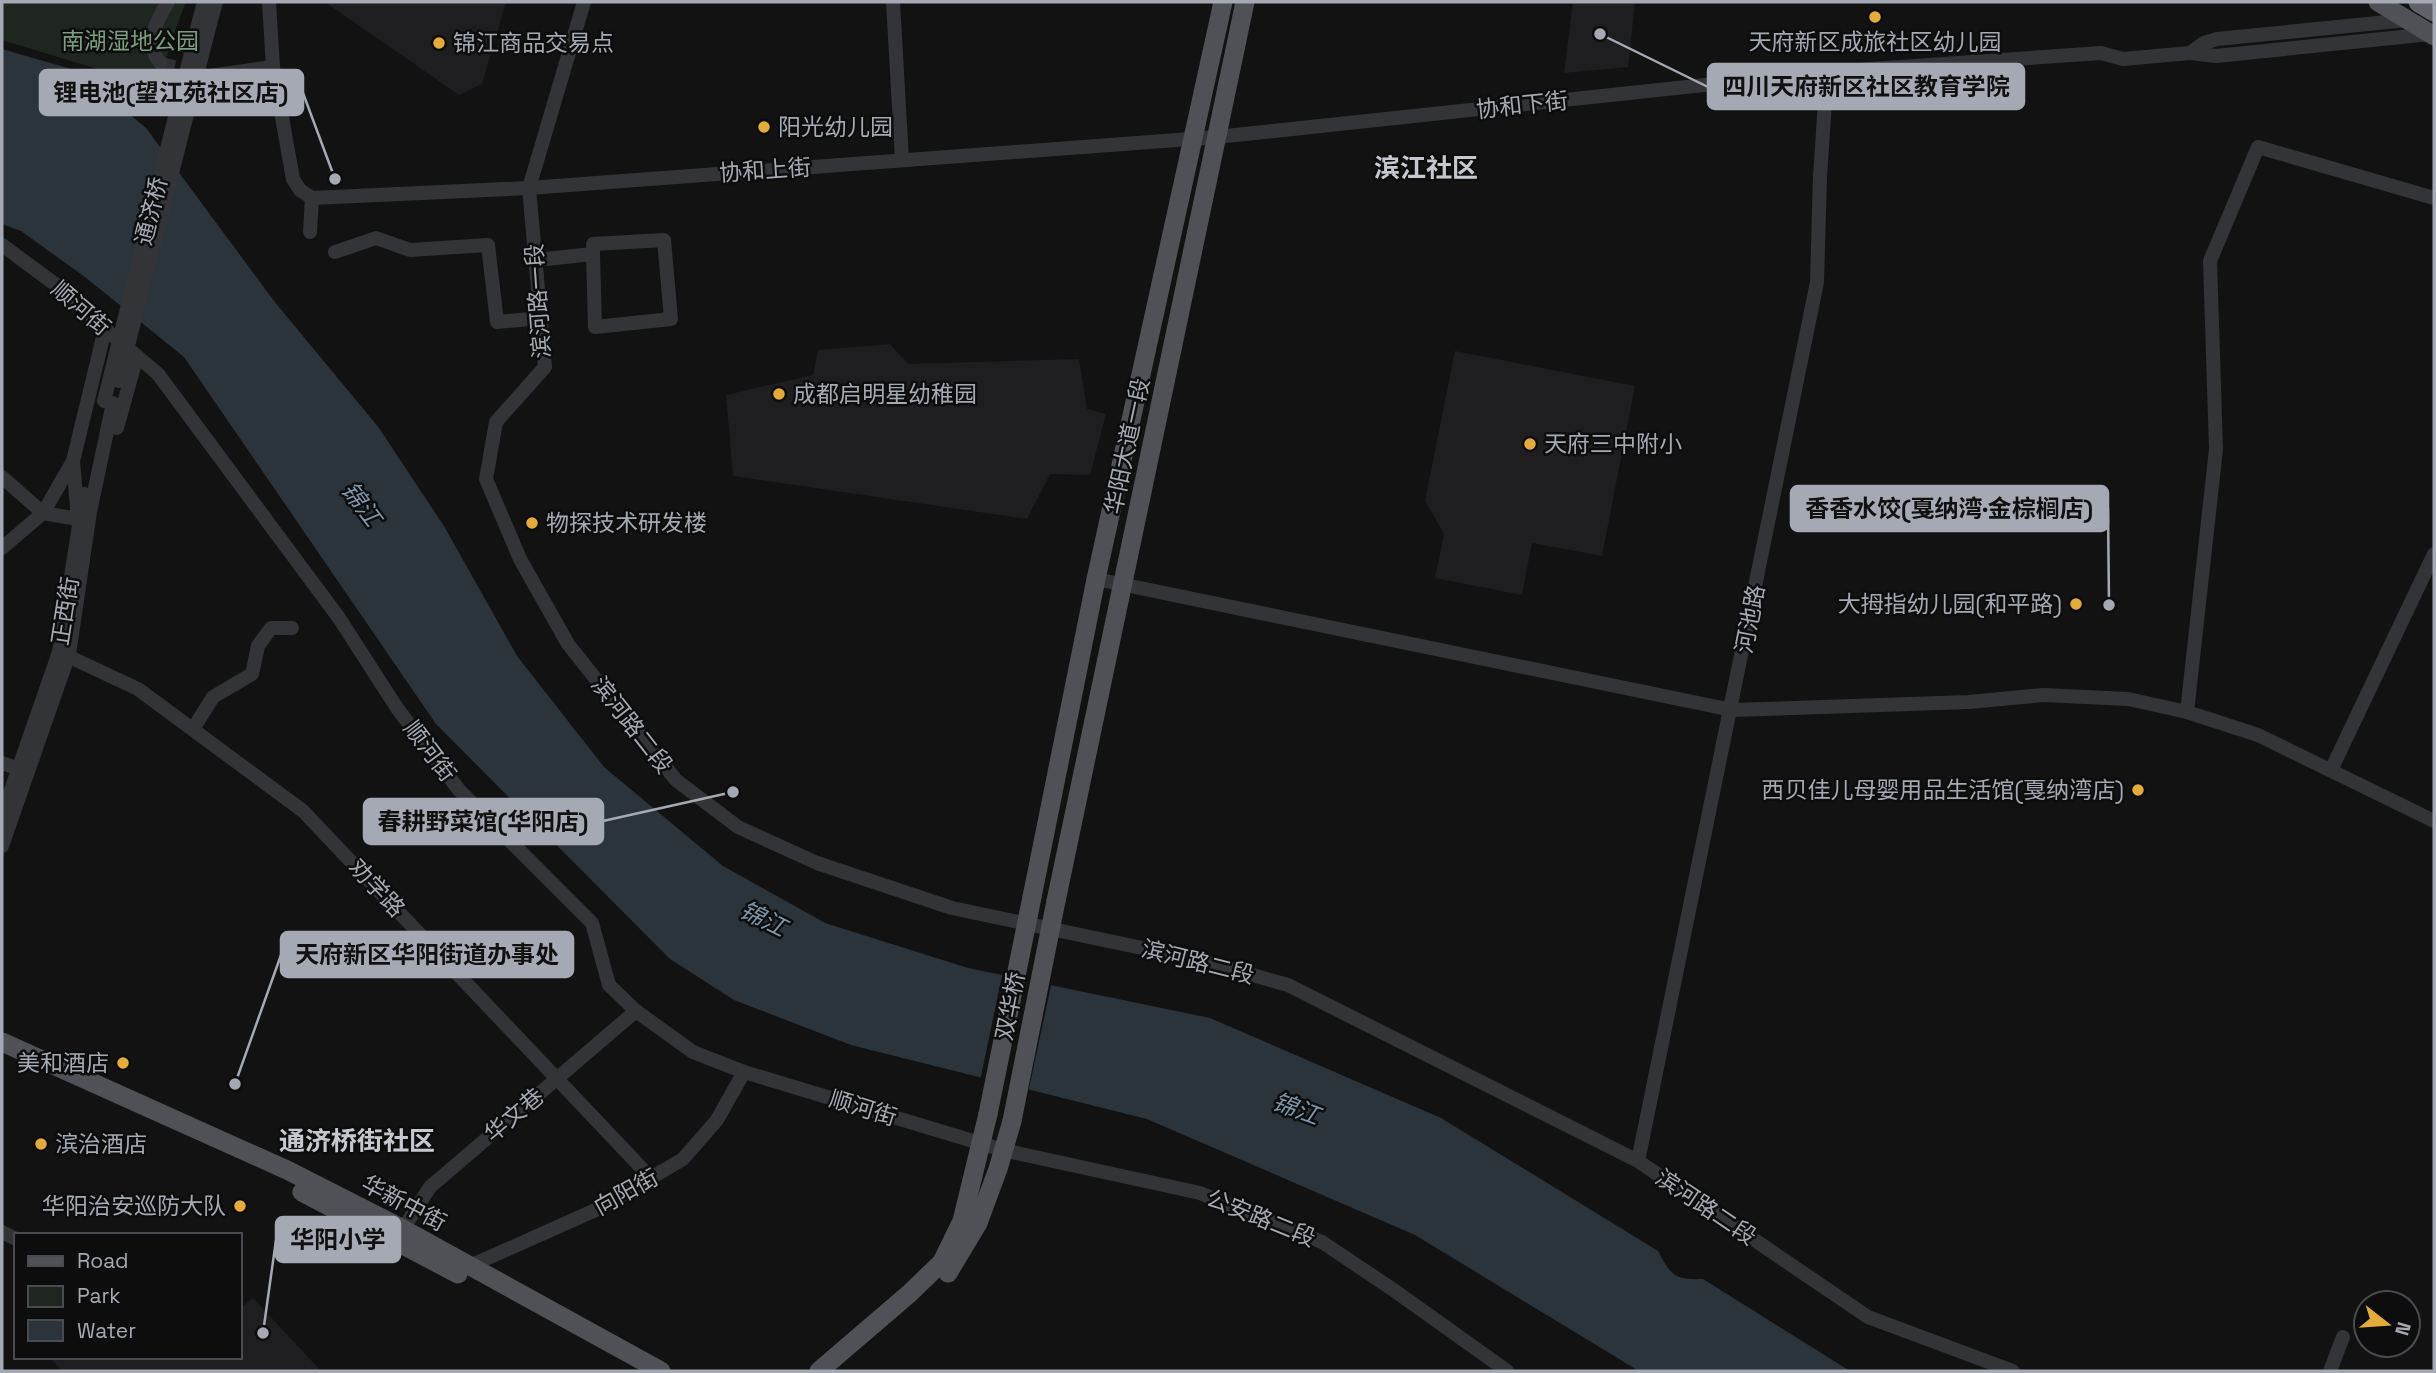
<svg xmlns="http://www.w3.org/2000/svg" width="2436" height="1373" font-family="'Space Grotesk','Noto Sans SC',sans-serif">
<rect width="100%" height="100%" fill="#121213"/>
<!-- built -->
<g fill="#1e1e20">
<path d="M325 2H506L482 84 459 95Z"/>
<path d="M1573 2H1635L1628 67 1564 73Z"/>
<path d="M890 344 908 364 1079 359 1087 409 1106 414 1090 475 1050 474 1027 519 733 476 726 395 813 375 818 350Z"/>
<path d="M1455 351 1635 386 1602 556 1532 543 1522 595 1435 578 1444 534 1425 501Z"/>
<path d="M253 1298 321 1371H62L49 1357H240V1309Z"/>
</g>
<!-- green -->
<path fill="#1f261f" d="M2 2H186L172 39 151 113 107 72 2 40Z"/>
<!-- water -->
<path fill="#2c343b" d="M2 49 78 71 146 128 274 301 379 428 444 526 517 656 604 767 723 866 825 923 968 968 1210 1018 1441 1118 1658 1251C1671 1276 1675 1280 1703 1279L1850 1371H1639L1415 1235 1147 1119 851 1045 734 1000 670 959 436 724 184 357 85 277 21 231 2 224Z"/>
<!-- pier -->
<path fill="#121213" d="M1003 971 1052 981 1028 1093 980 1081Z"/>
<g fill="none" stroke-linecap="round" stroke-linejoin="round">
<!-- minor-tunnel -->
<path stroke="#2f3033" stroke-width="14" stroke-dasharray="14 7" stroke-linecap="butt" d="M161 64 197 73"/>
<!-- minor -->
<g stroke="#333438" stroke-width="14">
<path d="M269 2 273 67 293 179 300 190 312 198"/>
<path d="M584 2 529 188 545 367 496 422 486 479 520 559 568 644 676 780 738 827 817 863 952 908 1199 960 1288 985 1638 1161 1868 1317 2013 1371"/>
<path d="M893 2 902 160"/>
<path d="M2408 20 2217 39 2204 43 2190 53 2216 56 2431 34"/>
<path d="M199 21 204 2"/>
<path d="M210 24 216 2"/>
<path d="M161 64C143 43 156 22 168 2"/>
<path d="M209 76 273 67"/>
<path d="M312 198 529 188 1217 137 1827 72 2101 53 2123 59 2190 53"/>
<path d="M310 232 312 198"/>
<path d="M2 245 63 290 105 329 158 374 339 618 397 708 459 790 592 923 609 985 636 1011 693 1052 744 1072 1003 1150 1200 1193 1322 1242 1395 1291 1507 1371"/>
<path d="M335 252 376 238 410 250 488 245 497 322 541 318"/>
<path d="M536 260 593 254V244L664 240 671 319 595 327 593 254"/>
<path d="M117 428 137 356"/>
<path d="M2 477 43 513"/>
<path d="M43 513 78 519 73 461 105 329"/>
<path d="M2 548 43 513 73 461"/>
<path d="M1096 579 1732 710 1969 702 2043 695 2128 699 2187 712 2258 735 2434 821"/>
<path d="M59 652 138 689 303 811 651 1178"/>
<path d="M2187 712 2216 449 2210 261 2258 147 2434 198"/>
<path d="M193 729 213 697 252 674 258 646 271 628H292"/>
<path d="M2 763 19 769"/>
<path d="M2331 770 2434 554"/>
<path d="M2 816 59 652 84 494"/>
<path d="M2 846 69 654 90 512 113 403"/>
<path d="M1638 1161 1817 282 1820 176 1827 72"/>
<path d="M403 1229 430 1187 636 1011"/>
<path d="M2 1232 16 1239"/>
<path d="M470 1266 600 1208 683 1159 717 1120 744 1072"/>
<path d="M2330 1371 2343 1337"/>
</g>
<!-- major -->
<g stroke="#4f5157" stroke-width="19">
<path d="M2378 2 2434 36"/>
<path d="M1032 897 1096 579 1223 2"/>
<path d="M1056 901 1245 2"/>
<path d="M2 1042 287 1170 403 1229 661 1371"/>
<path d="M302 1192 458 1274"/>
<path d="M948 1273 978 1223 998 1169 1012 1121"/>
<path d="M819 1371 910 1293 942 1262 962 1221 988 1114"/>
</g>
<!-- highway -->
<path stroke="#606269" stroke-width="21" d="M2419 2 2434 11"/>
<!-- minor-bridge -->
<g stroke="#333438" stroke-width="14">
<path d="M119 381 210 24"/>
<path d="M104 401 199 21"/>
</g>
<!-- major-bridge -->
<g stroke="#4f5157" stroke-width="19">
<path d="M988 1114 1032 897"/>
<path d="M1012 1121 1056 901"/>
</g>
</g>
<!-- markers -->
<g fill="#e4ab39" stroke="#0d0d0e" stroke-width="2.5">
<circle cx="1875" cy="17" r="7"/>
<circle cx="439" cy="43" r="7"/>
<circle cx="764" cy="127" r="7"/>
<circle cx="779" cy="394" r="7"/>
<circle cx="1530" cy="444" r="7"/>
<circle cx="532" cy="523" r="7"/>
<circle cx="2076" cy="604" r="7"/>
<circle cx="2138" cy="790" r="7"/>
<circle cx="123" cy="1063" r="7"/>
<circle cx="41" cy="1144" r="7"/>
<circle cx="240" cy="1206" r="7"/>
</g>
<g text-anchor="middle" stroke-width="5" stroke-linejoin="round" paint-order="stroke">
<!-- park labels -->
<g font-size="23" fill="#7c9d7f" stroke="#0d0d0e">
<text x="130" y="49">南湖湿地公园</text>
</g>
<!-- poi labels -->
<g font-size="23" fill="#a4a9b3" stroke="#0d0d0e" text-anchor="start">
<text x="1875" y="50" text-anchor="middle">天府新区成旅社区幼儿园</text>
<text x="453" y="51">锦江商品交易点</text>
<text x="778" y="135">阳光幼儿园</text>
<text x="793" y="402">成都启明星幼稚园</text>
<text x="1544" y="452">天府三中附小</text>
<text x="546" y="531">物探技术研发楼</text>
<text x="2062" y="612" text-anchor="end">大拇指幼儿园(和平路)</text>
<text x="2124" y="798" text-anchor="end">西贝佳儿母婴用品生活馆(戛纳湾店)</text>
<text x="109" y="1071" text-anchor="end">美和酒店</text>
<text x="55" y="1152">滨治酒店</text>
<text x="226" y="1214" text-anchor="end">华阳治安巡防大队</text>
</g>
<!-- street labels -->
<g font-size="23" fill="#a4a9b3" stroke="#0d0d0e">
<text transform="translate(1522 105) rotate(-6)" y="8">协和下街</text>
<text transform="translate(765 170) rotate(-4)" y="8">协和上街</text>
<text transform="translate(151 211) rotate(-76)" y="8">通济桥</text>
<text transform="translate(538 301) rotate(-94)" y="8">滨河路一段</text>
<text transform="translate(81 308) rotate(41)" y="8">顺河街</text>
<text transform="translate(1127 446) rotate(-78)" y="8">华阳大道一段</text>
<text transform="translate(65 611) rotate(-81)" y="8">正西街</text>
<text transform="translate(1750 619) rotate(-79)" y="8">河池路</text>
<text transform="translate(632 725) rotate(52)" y="8">滨河路二段</text>
<text transform="translate(430 751) rotate(53)" y="8">顺河街</text>
<text transform="translate(377 888) rotate(47)" y="8">劝学路</text>
<text transform="translate(1198 962) rotate(14)" y="8">滨河路二段</text>
<text transform="translate(1010 1006) rotate(-79)" y="8">双华桥</text>
<text transform="translate(863 1108) rotate(17)" y="8">顺河街</text>
<text transform="translate(514 1115) rotate(-40)" y="8">华文巷</text>
<text transform="translate(626 1192) rotate(-29)" y="8">向阳街</text>
<text transform="translate(404 1203) rotate(28)" y="8">华新中街</text>
<text transform="translate(1706 1207) rotate(34)" y="8">滨河路二段</text>
<text transform="translate(1261 1218) rotate(22)" y="8">公安路二段</text>
</g>
<!-- water labels -->
<g font-size="24" font-style="italic" fill="#7d96ac" stroke="#0d0d0e">
<text transform="translate(361 504) rotate(53)" y="8">锦江</text>
<text transform="translate(763 919) rotate(26)" y="8">锦江</text>
<text transform="translate(1296 1109) rotate(20)" y="8">锦江</text>
</g>
<!-- quarter labels -->
<g font-size="26" font-weight="bold" fill="#c5c8cf" stroke="#0d0d0e">
<text x="1426" y="177">滨江社区</text>
<text x="357" y="1150">通济桥街社区</text>
</g>
</g>
<!-- callouts -->
<path fill="none" stroke="#a4a9b3" stroke-width="2.5" d="M1600 34L1708 87M335 179L303 93M2109 605L2108 508M733 792L603 821M235 1084L281 955M263 1333L276 1240"/>
<g fill="#a4a9b3" stroke="#0d0d0e" stroke-width="2.5">
<circle cx="1600" cy="34" r="7"/>
<circle cx="335" cy="179" r="7"/>
<circle cx="2109" cy="605" r="7"/>
<circle cx="733" cy="792" r="7"/>
<circle cx="235" cy="1084" r="7"/>
<circle cx="263" cy="1333" r="7"/>
</g>
<g fill="#a4a9b3" stroke="#a4a9b3" stroke-width="2.5">
<rect x="1708" y="64" width="316" height="45" rx="7"/>
<rect x="40" y="70" width="263" height="45" rx="7"/>
<rect x="1791" y="486" width="317" height="45" rx="7"/>
<rect x="364" y="799" width="239" height="45" rx="7"/>
<rect x="281" y="932" width="292" height="45" rx="7"/>
<rect x="276" y="1217" width="124" height="45" rx="7"/>
</g>
<g font-size="24" text-anchor="middle" font-weight="bold" fill="#111">
<text x="1866" y="95">四川天府新区社区教育学院</text>
<text x="171" y="101">锂电池(望江苑社区店)</text>
<text x="1949" y="517">香香水饺(戛纳湾·金棕榈店)</text>
<text x="483" y="830">春耕野菜馆(华阳店)</text>
<text x="427" y="963">天府新区华阳街道办事处</text>
<text x="338" y="1248">华阳小学</text>
</g>
<!-- border -->
<rect width="2436" height="1373" fill="none" stroke="#a4a9b3" stroke-width="7"/>
<!-- legend -->
<rect x="14" y="1233" width="228" height="126" fill="#0d0d0e" stroke="#494b50" stroke-width="2"/>
<rect x="28" y="1256" width="35" height="10" fill="#4f5157" stroke="#494b50" stroke-width="2"/>
<text x="77" y="1268" font-size="21" fill="#a4a9b3">Road</text>
<rect x="28" y="1286" width="35" height="21" fill="#1f261f" stroke="#494b50" stroke-width="2"/>
<text x="77" y="1303" font-size="21" fill="#a4a9b3">Park</text>
<rect x="28" y="1320" width="35" height="21" fill="#2c343b" stroke="#494b50" stroke-width="2"/>
<text x="77" y="1338" font-size="21" fill="#a4a9b3">Water</text>
<!-- north arrow -->
<g transform="translate(2387 1324) rotate(107)"><circle r="33" fill="#0d0d0e" stroke="#494b50" stroke-width="2"/>
<path d="M0-5L12 26L0 18L-12 26Z" fill="#e4ab39"/>
<text y="-10" font-size="19" font-weight="bold" text-anchor="middle" fill="#a4a9b3">N</text>
</g>
</svg>
